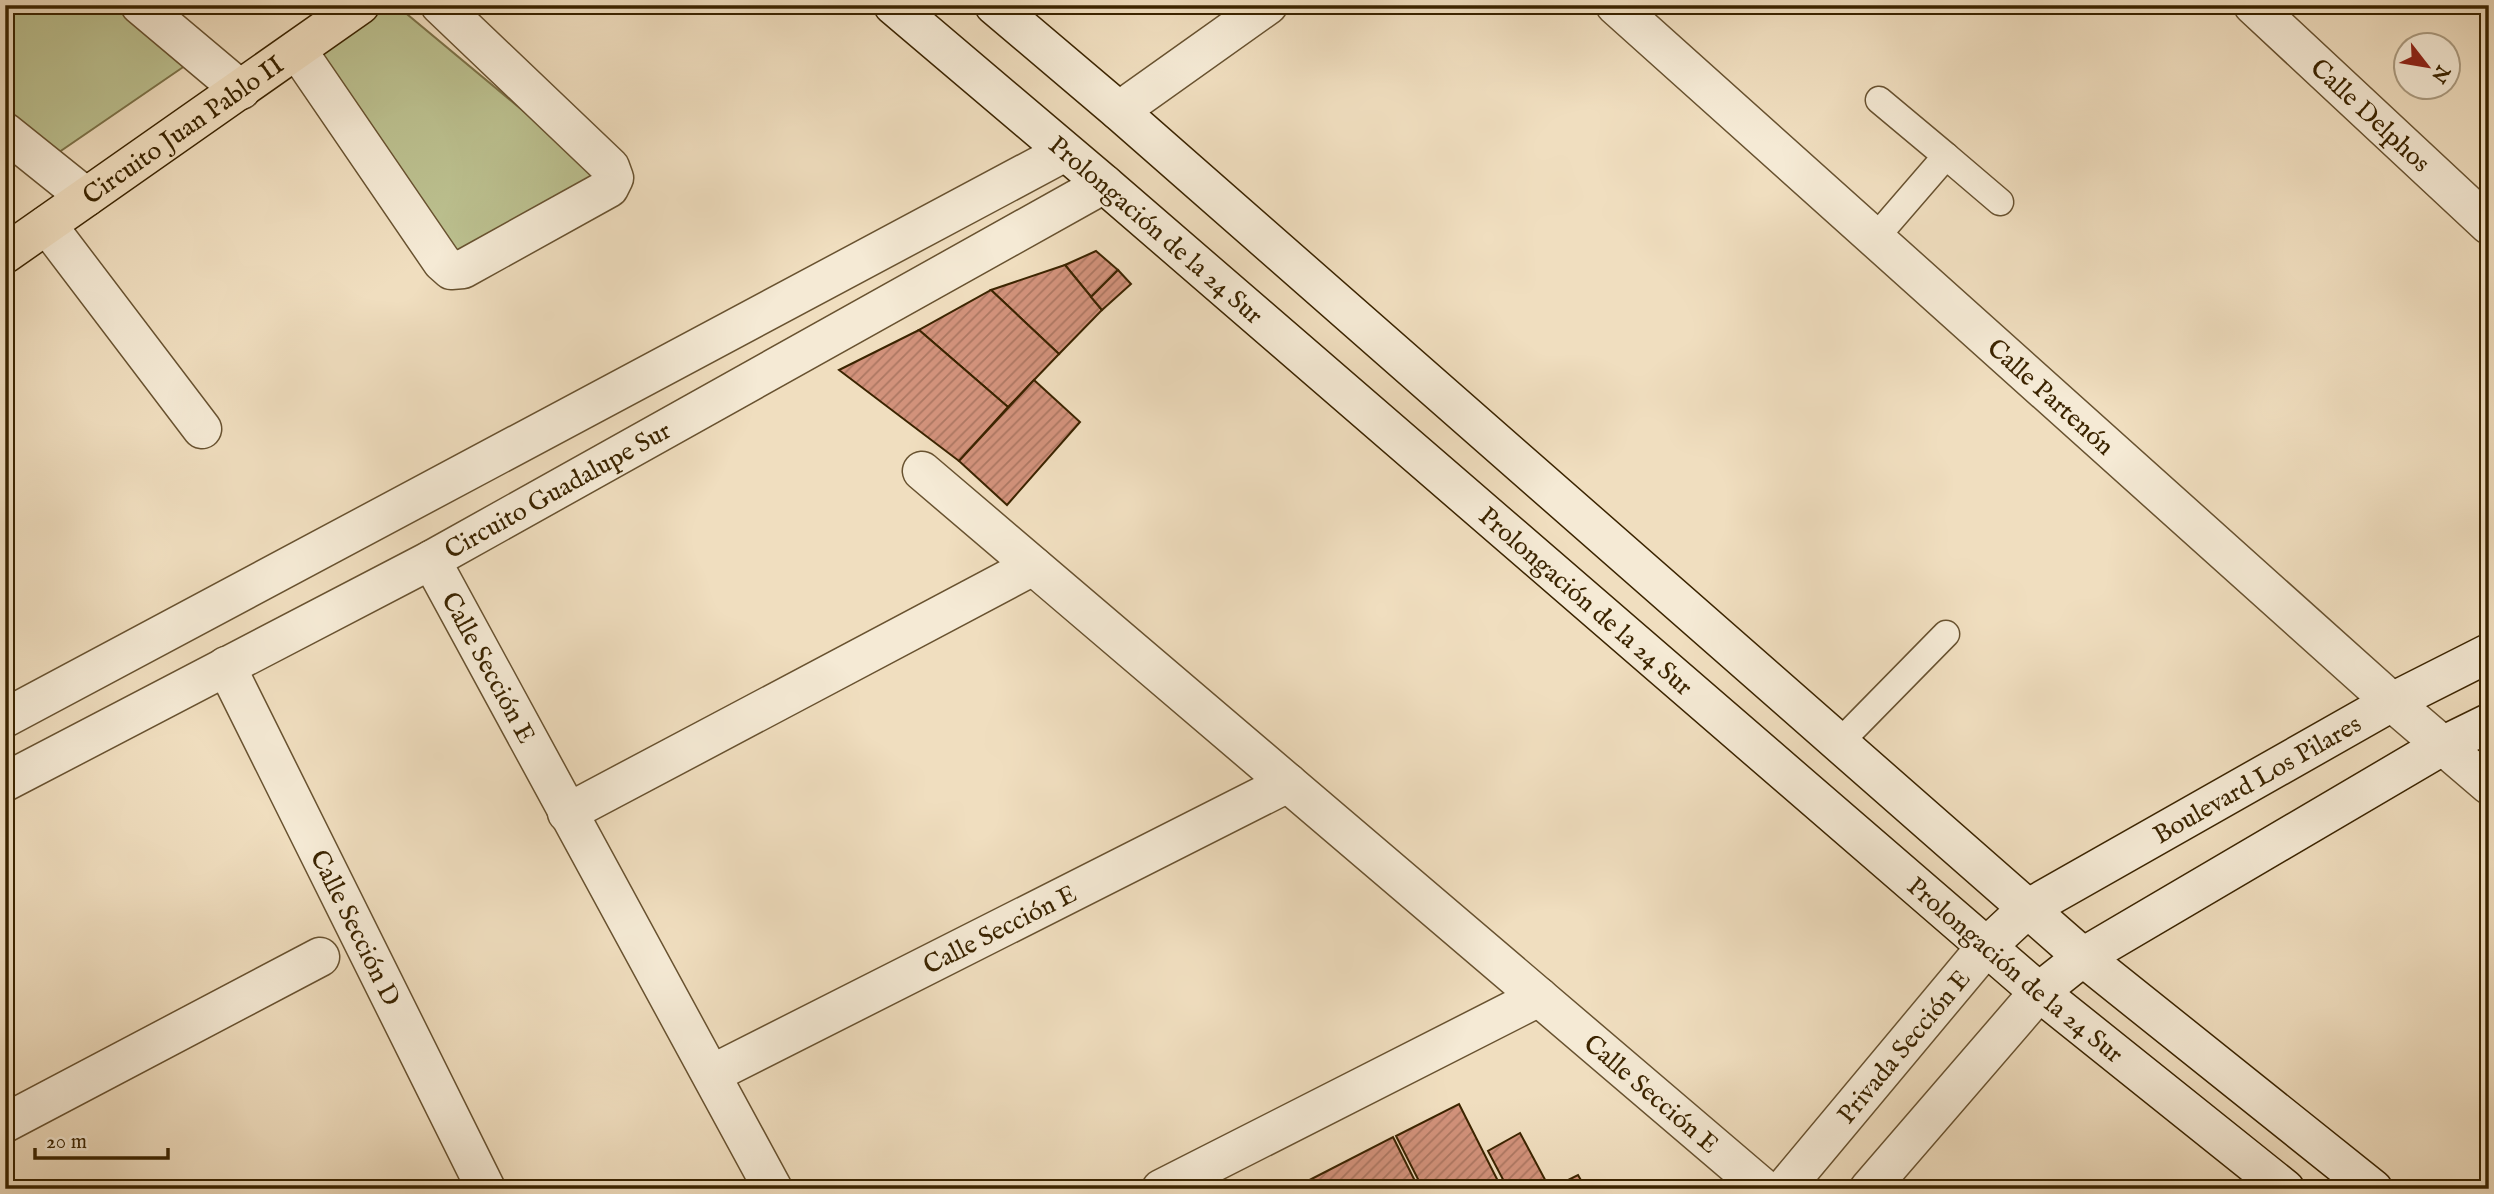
<svg xmlns="http://www.w3.org/2000/svg" width="2494" height="1194" font-family="'IM FELL English',serif">
<defs>
<pattern id="building-hatch" width="6" height="6" patternUnits="userSpaceOnUse" patternTransform="scale(1.75)"><rect width="6" height="6" fill="#d2927b"/><path d="M-1 1l2-2M0 6l6-6M5 7l2-2" fill="none" stroke="#ac7762"/></pattern>
</defs>
<rect width="100%" height="100%" fill="#f0debf"/>
<filter id="stains"><feTurbulence type="fractalNoise" baseFrequency=".00286" numOctaves="4"/><feColorMatrix values="0 0 0 0 .2 0 0 0 0 .09 0 0 0 0 .02 0 0 0 .5 -.17"/></filter>
<radialGradient id="worn" r=".72"><stop offset=".6" stop-color="#630" stop-opacity="0"/><stop offset="1" stop-color="#630" stop-opacity=".3"/></radialGradient>
<!-- park -->
<g fill="#bcc190" stroke="#7c7248" stroke-width="2">
<path d="M13 5H126L192 61 49 159 5 120V14Z"/>
<path d="M380 5H396L605 179 452 260 312 55Z"/>
</g>
<!-- building -->
<g fill="url(#building-hatch)" stroke="#3b2400" stroke-width="2">
<path d="M1096 251 1118 270 1091 297 1065 265Z"/>
<path d="M1065 265 1102 310 1059 354 991 290Z"/>
<path d="M1118 270 1131 284 1102 310 1091 297Z"/>
<path d="M991 290 1059 354 1008 407 919 330Z"/>
<path d="M919 330 1008 407 959 461 839 370Z"/>
<path d="M1034 380 1080 422 1007 505 959 461Z"/>
<path d="M1459 1104 1502 1189H1423L1396 1136Z"/>
<path d="M1520 1133 1550 1189 1578 1175 1586 1189H1508L1488 1151Z"/>
<path d="M1393 1137 1418 1187 1292 1189Z"/>
</g>
<g fill="none" stroke-linecap="round" stroke-linejoin="round">
<defs>
<g id="lane">
<path d="M1946 156 2000 202"/>
<path d="M1876 237 1946 156 1879 100"/>
<path d="M1839 743 1946 634"/>
</g>
<g id="street">
<path d="M140 5 241 90"/>
<path id="s1" d="M1615 5 2392 702 2489 785"/>
<path id="s2" d="M2253 5 2489 225"/>
<path d="M297 50 442 262 451 270 463 269 609 188 614 178 610 167 440 5"/>
<path d="M1119 111 1268 5"/>
<path d="M5 132 86 197"/>
<path d="M47 225 202 429"/>
<path id="s3" d="M922 471 1764 1189"/>
<path id="s4" d="M431 560 773 1189"/>
<path id="s5" d="M226 666 486 1189"/>
<path d="M5 718 1065 152"/>
<path id="s6" d="M5 782 431 560 1104 184"/>
<path d="M567 813 1033 566"/>
<path id="s7" d="M712 1074 1288 783"/>
<path d="M5 1123 320 957"/>
<path d="M1161 1189 1539 997"/>
<path id="s8" d="M1784 1189 1986 947"/>
<path d="M1869 1189 2039 992"/>
</g>
<g id="secondary">
<path id="s9" d="M893 5 1104 184 2039 992 2285 1189"/>
<path d="M994 5 1119 111 2083 957 2373 1189"/>
<path id="s10" d="M1986 947 2027 909 2392 702 2489 653"/>
<path d="M2039 992 2083 957 2442 746 2489 723"/>
</g>
<g id="primary">
<path id="s11" d="M5 254 360 5"/>
</g>
</defs>
<!-- lane casing -->
<use href="#lane" stroke="#685230" stroke-width="29"/>
<!-- street casing -->
<use href="#street" stroke="#685230" stroke-width="41"/>
<!-- secondary casing -->
<use href="#secondary" stroke="#3b2400" stroke-width="41"/>
<!-- primary casing -->
<use href="#primary" stroke="#3b2400" stroke-width="41"/>
<!-- lane -->
<use href="#lane" stroke="#f5ead5" stroke-width="26"/>
<!-- street -->
<use href="#street" stroke="#f5ead5" stroke-width="38"/>
<!-- secondary -->
<use href="#secondary" stroke="#f5ead5" stroke-width="38"/>
<!-- primary -->
<use href="#primary" stroke="#f0debf" stroke-width="38"/>
</g>
<g text-anchor="middle" stroke-width="5" stroke-linejoin="round" paint-order="stroke">
<!-- street labels -->
<g font-size="26" fill="#3b2400" stroke="#f5ead5">
<text dy="9" stroke="none"><textPath href="#s2" startOffset="161">Calle Delphos</textPath></text>
<text dy="9" stroke="none"><textPath href="#s11" startOffset="217">Circuito Juan Pablo II</textPath></text>
<text dy="9" stroke="none"><textPath href="#s9" startOffset="346">Prolongación de la 24 Sur</textPath></text>
<text dy="9" stroke="none"><textPath href="#s1" startOffset="586">Calle Partenón</textPath></text>
<text dy="9" stroke="none"><textPath href="#s6" startOffset="625">Circuito Guadalupe Sur</textPath></text>
<text dy="9" stroke="none"><textPath href="#s9" startOffset="914">Prolongación de la 24 Sur</textPath></text>
<text dy="9" stroke="none"><textPath href="#s4" startOffset="122">Calle Sección E</textPath></text>
<text dy="9" stroke="none"><textPath href="#s10" startOffset="320">Boulevard Los Pilares</textPath></text>
<text dy="9" stroke="none"><textPath href="#s5" startOffset="292">Calle Sección D</textPath></text>
<text dy="9" stroke="none"><textPath href="#s7" startOffset="322">Calle Sección E</textPath></text>
<text dy="9" stroke="none"><textPath href="#s9" startOffset="1480">Prolongación de la 24 Sur</textPath></text>
<text dy="9" stroke="none"><textPath href="#s8" startOffset="186">Privada Sección E</textPath></text>
<text dy="9" stroke="none"><textPath href="#s3" startOffset="959">Calle Sección E</textPath></text>
</g>
</g>
<!-- margin -->
<rect width="2494" height="1194" fill="none" stroke="#f0debf" stroke-width="28"/>
<rect x="7" y="7" width="2480" height="1180" fill="none" stroke="#3b2400" stroke-width="3.5"/>
<rect x="14" y="14" width="2466" height="1166" fill="none" stroke="#3b2400" stroke-width="2"/>
<!-- north arrow -->
<g transform="translate(2427 66) rotate(121)"><circle r="33" fill="#f5ead5" stroke="#ab9b80" stroke-width="2"/>
<path d="M0-5L12 26L0 18L-12 26Z" fill="#8f2418"/>
<text y="-10" font-size="19" font-weight="bold" text-anchor="middle" fill="#3b2400">N</text>
</g>
<!-- scale -->
<path d="M35 1148v10h133v-10" fill="none" stroke="#3b2400" stroke-width="3.5"/>
<text x="46" y="1148" font-size="21" fill="#3b2400" stroke="#f5ead5" stroke-width="5" paint-order="stroke">20 m</text>
<rect width="100%" height="100%" filter="url(#stains)"/>
<rect width="100%" height="100%" fill="url(#worn)"/>
</svg>
